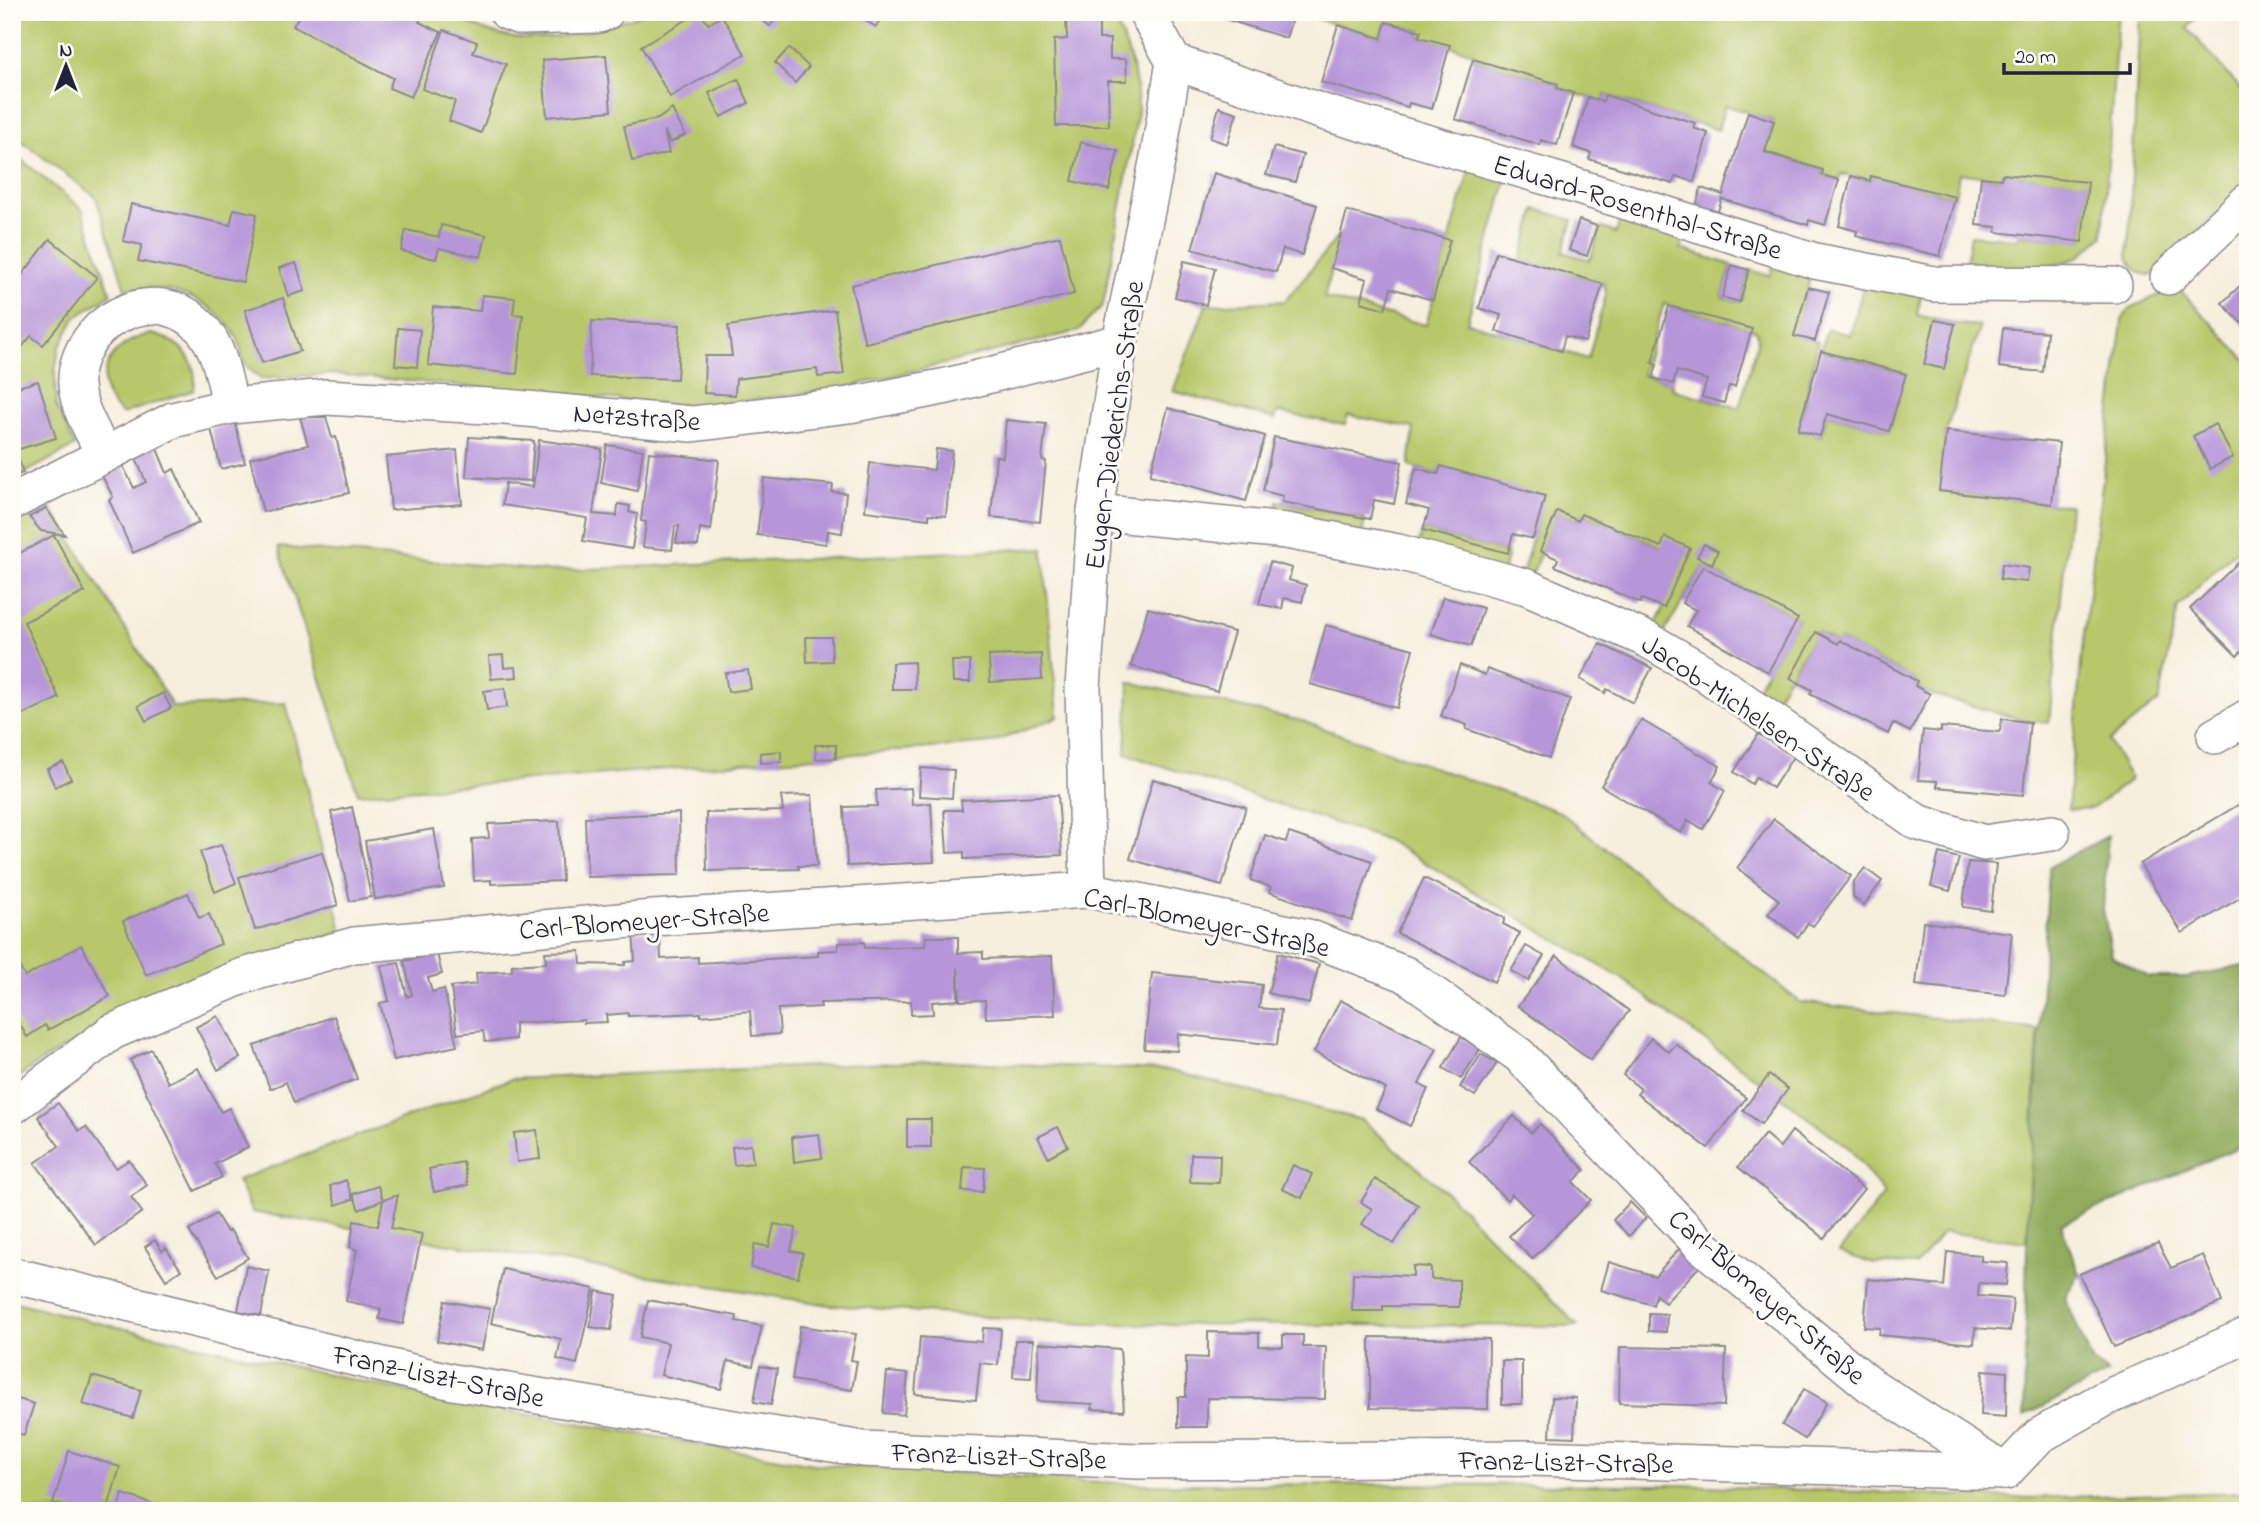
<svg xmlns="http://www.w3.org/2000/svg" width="2260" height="1523" font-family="'Indie Flower',sans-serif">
<rect width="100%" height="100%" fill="#fdfcf7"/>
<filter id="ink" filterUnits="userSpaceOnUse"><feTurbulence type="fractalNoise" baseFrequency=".0143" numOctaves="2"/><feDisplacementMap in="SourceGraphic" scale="14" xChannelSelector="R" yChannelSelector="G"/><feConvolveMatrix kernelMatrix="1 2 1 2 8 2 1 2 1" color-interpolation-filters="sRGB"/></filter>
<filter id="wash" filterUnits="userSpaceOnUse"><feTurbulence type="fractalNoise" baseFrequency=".00686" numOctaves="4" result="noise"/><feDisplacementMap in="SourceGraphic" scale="28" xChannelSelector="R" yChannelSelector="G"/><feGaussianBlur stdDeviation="1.57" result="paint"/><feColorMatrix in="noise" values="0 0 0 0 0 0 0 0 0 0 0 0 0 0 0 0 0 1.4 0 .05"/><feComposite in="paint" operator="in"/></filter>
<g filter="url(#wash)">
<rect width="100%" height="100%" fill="#f6efdd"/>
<!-- green -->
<g fill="#b8c769" stroke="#6d7452" stroke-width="2" fill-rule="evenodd">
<path d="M12 12H442C466 22 494 37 520 38 564 41 607 26 648 12H1111C1127 44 1138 75 1138 111L1103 305 1078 331 844 388 700 407 332 374 261 379C256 375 249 370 245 364 240 357 242 346 237 338 215 299 168 283 125 289L96 197 15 136Z"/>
<path d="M1316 12H2118L2103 236 2077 258 2043 269 1965 268 1971 235 2017 239 2018 235 2082 241 2088 183 2002 174 2001 179 1959 173 1955 197 1871 177 1870 181 1841 174 1839 180 1822 175 1823 170 1765 152 1774 121 1725 105 1718 130 1605 95 1603 102 1557 88 1558 84 1473 59 1474 53 1419 37 1421 31 1386 22 1381 38 1314 18Z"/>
<path d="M2140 12H2200L2187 28 2248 97V184L2152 275C2138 275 2134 270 2128 258Z"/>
<path d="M12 152 82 209 111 294 75 318 59 348 55 372 56 406 75 446 12 480Z"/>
<path d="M1473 156 1510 167 1467 322 1588 359 1606 294 1604 281 1603 284 1521 260 1536 209 1573 220 1563 252 1590 260 1601 227 1616 233 1625 201 1689 221 1681 249 1732 265 1722 297 1740 302 1749 270 1770 276 1778 249 1815 261 1794 335 1818 342 1799 430 1821 436 1827 414 1889 431 1905 374 1821 350 1827 329 1850 335 1868 270 1924 282 1917 315 1955 324 1980 326 1946 431 1940 491 2070 506 2049 722H2030L1930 694 1915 686 1917 681 1840 640 1838 644 1817 632 1765 715 1748 703 1798 619 1703 566 1657 645 1648 640 1664 608 1661 547 1582 514 1578 521 1557 512 1527 587 1519 585 1544 497 1441 467 1438 474 1409 466 1414 428 1348 415 1345 425 1277 412 1275 419 1173 391 1206 305 1285 301 1341 233 1324 298 1426 325ZM1664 304 1757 331 1758 341 1739 408 1672 389 1673 384 1642 374Z"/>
<path d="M2177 287 2248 362V538L2178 607 2159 701 2109 741 2131 779 2093 808 2068 810 2082 651 2122 320 2130 308Z"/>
<path d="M151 334C180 340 199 359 194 390L122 414C86 384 109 341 151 334Z"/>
<path d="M1278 501 1365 519 1360 545 1274 530Z"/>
<path d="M50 506 173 707 286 703 342 931 136 1007 38 1063 12 1082V523Z"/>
<path d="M1423 530 1508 553 1501 580 1415 556Z"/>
<path d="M278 547 547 571 1043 548 1058 717 991 743 358 794Z"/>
<path d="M1129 682 1302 721 1560 812 1800 1002 2038 1030 2027 1242 1943 1232 1916 1265 1874 1264 1839 1252 1884 1194 1849 1148 1621 978 1386 840 1126 754Z"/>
<path d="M936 1061 1167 1070 1362 1120 1447 1193 1578 1326 1085 1324 829 1305 252 1212 237 1180 511 1079Z"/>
<path d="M12 1301 90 1321 450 1401 813 1464 1133 1484 1680 1485 2020 1498 2248 1492V1511H12Z"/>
</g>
<!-- forest -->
<path fill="#92ac5d" stroke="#5a674c" stroke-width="2" d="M2108 836 2103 909 2112 956 2149 977H2187L2248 965V1143L2061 1224 2079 1274 2065 1298 2092 1361 2108 1373 2024 1416 2027 1242 2049 867Z"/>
<g id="blocks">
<!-- building -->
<g fill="#b695d9">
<path d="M301 12H413L422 17 419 22 441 32 411 97 389 88 393 78 293 26Z"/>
<path d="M700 12 708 24 722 16 745 54 670 97 641 46Z"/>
<path d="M751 12H781L770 26Z"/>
<path d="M852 12H885L876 27Z"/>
<path d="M1202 12H1294L1286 38Z"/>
<path d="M1066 19H1099V39H1110V59H1126L1127 81H1108L1109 126H1056L1054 40 1067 39Z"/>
<path d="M1386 22 1421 31 1419 37 1450 45 1432 109 1409 103 1408 107 1321 82 1338 25 1381 38Z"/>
<path d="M444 30 477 42 473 53 506 64 481 133 449 121 455 101 422 89Z"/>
<path d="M789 48 809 67 795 83 775 63Z"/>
<path d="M606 55 611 111 547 117 542 60Z"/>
<path d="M1473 59 1558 84 1557 88 1573 93 1557 145 1541 140 1540 145 1455 119Z"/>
<path d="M738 79 749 103 721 117 709 93Z"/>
<path d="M1605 95 1695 123 1693 128 1708 133 1694 182 1676 176 1673 184 1589 159 1591 153 1573 147 1588 97 1603 102Z"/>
<path d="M1219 107 1237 113 1227 144 1210 138Z"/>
<path d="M672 109 685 135 670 143 664 130 669 153 632 161 624 126 658 119Z"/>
<path d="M1748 112 1774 121 1765 152 1823 170 1822 175 1839 180 1825 225 1809 220 1808 225 1722 199 1717 214 1696 207 1701 188 1723 195Z"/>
<path d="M1081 142 1118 151 1109 190 1072 181Z"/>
<path d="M1274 147 1303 155 1295 182 1266 175Z"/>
<path d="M1214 173 1317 205 1302 255 1283 249 1276 272 1192 249Z"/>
<path d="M2002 174 2088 182 2082 242 1996 232 1997 227 1976 225 1981 177 2001 179Z"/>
<path d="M1851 176 1870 181 1871 176 1955 197 1940 256 1856 236 1857 231 1839 226Z"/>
<path d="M131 204 230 225 234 209 257 214 243 282 138 261 142 245 123 241Z"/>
<path d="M1347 211 1450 240 1433 300 1391 288 1385 309 1361 302 1367 279 1331 268Z"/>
<path d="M1579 220 1597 226 1587 256 1569 250Z"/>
<path d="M441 225 486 235 481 257 439 248 436 259 401 251 406 230 439 237Z"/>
<path d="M1060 236 1074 294 865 343 851 285Z"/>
<path d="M50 239 97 277 43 345 31 336 17 353 12 350V288Z"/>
<path d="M1496 252 1603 284 1585 342 1565 336 1561 351 1496 331 1501 315 1479 308Z"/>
<path d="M1184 261 1215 268 1206 305 1175 297Z"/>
<path d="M296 263 305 291 288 296 279 268Z"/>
<path d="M1732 265 1749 270 1740 302 1722 297Z"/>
<path d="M2248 278V330L2222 303Z"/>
<path d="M1808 287 1829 292 1815 341 1794 336Z"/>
<path d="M482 295 515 298 513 314 523 315 517 374 428 365 433 307 480 311Z"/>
<path d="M283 298 300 351 262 363 245 310Z"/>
<path d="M1669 306 1752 329 1735 387 1729 386 1724 403 1702 397 1707 380 1677 371 1673 384 1653 378 1657 365 1652 363Z"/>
<path d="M835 310 844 374 818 377 817 369 736 379 735 395 704 393 705 356H732L728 326Z"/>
<path d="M1935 320 1955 324 1944 369 1924 364Z"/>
<path d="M592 321 680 325 677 379 590 376Z"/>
<path d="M398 328 420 330 417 367 395 365Z"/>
<path d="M2003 328 2047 332 2043 372 1999 367Z"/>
<path d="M1821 351 1906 374 1889 431 1827 414 1820 436 1798 430Z"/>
<path d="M38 381 56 438 16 450 23 473 12 476V389Z"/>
<path d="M1168 408 1265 436 1246 501 1150 475Z"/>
<path d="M300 417H326L332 438 336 437 349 493 263 512 250 458 308 445Z"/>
<path d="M1006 420 1046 424 1042 460 1046 461 1040 522 991 517 996 456 1003 457Z"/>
<path d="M235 422 245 463 221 469 211 429Z"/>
<path d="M2215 424 2233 457 2210 469 2193 436Z"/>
<path d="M1946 431 2059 443 2052 504 1939 491Z"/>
<path d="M469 437 534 441 531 481 466 477Z"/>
<path d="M1274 437 1402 462 1394 504 1374 500 1370 519 1282 502 1283 496 1263 491Z"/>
<path d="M539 440 602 449 593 514 617 516 618 504 630 506 629 512 637 514 632 549 583 541 587 518 502 505 505 483 533 487Z"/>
<path d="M155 444 167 473 174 469 199 523 133 553 109 500 113 497 100 472 121 462 134 488 146 482 134 454Z"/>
<path d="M607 445 643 450 637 491 601 483Z"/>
<path d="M936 449 952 451 946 516 929 514V519L865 511 870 463 934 470Z"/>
<path d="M457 450 462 504 391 510 386 457Z"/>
<path d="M649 452 719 460 711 530 700 528 698 546 676 543 679 526H675L672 550 643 547 646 522 641 521Z"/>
<path d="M1441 466 1545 496 1533 539 1513 534 1508 553 1423 530 1429 510 1406 504 1416 468 1438 474Z"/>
<path d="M764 478 833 485 832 492 846 493 842 533 828 531 826 544 757 535Z"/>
<path d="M46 508 65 535 41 531 29 517Z"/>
<path d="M1557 511 1578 521 1581 514 1661 547 1665 537 1690 548 1664 608 1642 599 1640 603 1555 566 1558 559 1540 551Z"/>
<path d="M54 535 85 592 24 622 59 698 22 715 12 693V557Z"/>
<path d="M1704 544 1718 551 1712 564 1697 557Z"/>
<path d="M2248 553V657L2242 651 2237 656 2190 609Z"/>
<path d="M1270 562 1292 568 1289 580 1306 585 1302 602 1284 598 1282 609 1259 604Z"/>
<path d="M2002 564 2029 568 2027 582 2000 579Z"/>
<path d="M1703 566 1798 619 1768 672 1687 626 1696 610 1682 603Z"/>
<path d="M1443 597 1483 608 1471 646 1431 634Z"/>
<path d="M1148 608 1234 632 1217 691 1131 666Z"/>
<path d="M1326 625 1413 649 1397 708 1310 684Z"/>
<path d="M1816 632 1838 644 1840 640 1917 681 1915 686 1930 694 1910 732 1893 723 1888 734 1810 694 1812 690 1790 678Z"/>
<path d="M806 637H831L832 661 807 662Z"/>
<path d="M1600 644 1652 668 1633 703 1607 689 1605 693 1580 679Z"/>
<path d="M1041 654 1042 679 990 682 989 656Z"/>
<path d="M503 655 504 668 516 667 517 677 491 679 489 656Z"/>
<path d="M952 661H970V682H953Z"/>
<path d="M914 662 915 689H892V663Z"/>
<path d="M1460 665 1485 675 1487 669 1570 699 1549 758 1466 729 1467 725 1441 716Z"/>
<path d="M748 670 751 689 728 692 725 673Z"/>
<path d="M505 688 507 707 487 710 484 691Z"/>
<path d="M163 693 171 708 146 721 138 706Z"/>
<path d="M2002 719 2030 722 2023 795 1937 787V781L1918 780 1923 730 1941 732V727L2000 732Z"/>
<path d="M1641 720 1720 766 1711 782 1725 791 1703 829 1688 820 1681 833 1601 786Z"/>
<path d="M1758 734 1794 755 1773 788 1756 777 1752 784 1734 772Z"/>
<path d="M815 745H836V758L816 759Z"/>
<path d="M781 751V762L760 763V753Z"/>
<path d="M63 762 71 779 55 787 47 769Z"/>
<path d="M921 768 954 770 952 798 919 796Z"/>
<path d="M1153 779 1246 807 1222 886 1130 859Z"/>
<path d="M911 788 912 805 931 803 934 862 847 866 844 807 877 806 876 790Z"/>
<path d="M812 795 817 866H798L799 869 707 871 706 813 783 811 781 796Z"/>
<path d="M1058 795 1062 855 964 859V852L947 853 944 810H962L961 800Z"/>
<path d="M2248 799V893L2182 933 2140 864Z"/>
<path d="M352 807 371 897 350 901 331 812Z"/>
<path d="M679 813 680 875 587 877 585 817Z"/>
<path d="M1774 819 1851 876 1813 926 1808 923 1798 937 1768 914 1779 900 1737 868Z"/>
<path d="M559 821 562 881 491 884V880L474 881 472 839 489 838 488 824Z"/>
<path d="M434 829 444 888 375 899 365 841Z"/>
<path d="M1289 833 1372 861 1352 921 1269 892 1271 887 1250 880 1265 835 1286 842Z"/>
<path d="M221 845 236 883 215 892 200 852Z"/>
<path d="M322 852 338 905 255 930 239 877Z"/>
<path d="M1939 853 1959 858 1950 891 1931 886Z"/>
<path d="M1968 862 1996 864 1991 911 1963 907Z"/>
<path d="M1865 868 1882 881 1864 905 1853 897V883Z"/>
<path d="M1424 878 1505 918 1503 924 1520 933 1494 982 1397 933Z"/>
<path d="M188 893 199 918 209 914 221 944 146 975 123 921Z"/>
<path d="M1923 922 2012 933 2005 995 1916 985Z"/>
<path d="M660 930 661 959 698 957V963L818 956V951L838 950V943L864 942 865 948 925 946 926 937H958V953L983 952V959L1052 956 1055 1015 986 1018 985 1000 960 1001 958 968V1000L932 1002 933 1014 911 1015V1001L820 1003 821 1007 778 1009 780 1034 752 1036 750 1011 701 1016V1013L628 1016V1013L606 1015 607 1022 584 1023V1020L515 1023V1039L485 1042 483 1031 457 1034 451 987 477 984 476 973 512 971V965L546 963 545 952 580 951 581 964 625 965V962L635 961 633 932Z"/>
<path d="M81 945 110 996 48 1030 45 1025 27 1037 12 1010V968L18 964 25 977Z"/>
<path d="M1526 946 1544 956 1528 981 1511 971Z"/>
<path d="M1278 953 1319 964 1309 1004 1268 993Z"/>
<path d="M437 954 442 974 428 978 432 992 444 989 457 1046 394 1060 380 1003 389 1001 381 966 399 963 407 997 412 995 404 961Z"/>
<path d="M1557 956 1629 1011 1590 1060 1518 1006Z"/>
<path d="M1152 973 1262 985 1259 1008 1281 1010 1277 1045 1178 1034 1177 1051 1144 1049Z"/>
<path d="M1340 1000 1437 1049 1419 1084 1428 1089 1410 1126 1376 1109 1386 1089 1314 1052Z"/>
<path d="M218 1016 240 1058 218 1070 196 1027Z"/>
<path d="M334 1016 357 1079 294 1103 286 1082 270 1089 254 1046Z"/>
<path d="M1461 1037 1480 1049 1461 1079 1443 1068Z"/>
<path d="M1651 1038 1669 1052 1676 1044 1746 1098 1708 1148 1637 1094 1641 1089 1623 1075Z"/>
<path d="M151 1049 168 1083 198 1068 221 1112 229 1108 248 1147 215 1164 222 1177 195 1191 130 1060Z"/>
<path d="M1481 1054 1497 1063 1475 1096 1460 1087Z"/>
<path d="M1769 1075 1788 1089 1761 1124 1743 1110Z"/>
<path d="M58 1103 79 1131 86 1127 116 1168 129 1160 147 1185 131 1197 142 1212 96 1245 35 1163 59 1146 38 1117Z"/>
<path d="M1514 1116 1531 1133 1540 1124 1585 1170 1573 1182 1591 1200 1532 1259 1509 1236 1532 1214 1512 1194 1507 1200 1469 1162Z"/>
<rect x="907" y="1119" width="24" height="28"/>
<path d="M1058 1127 1068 1146 1048 1157 1038 1137Z"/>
<path d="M537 1130 540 1159 517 1162 514 1133Z"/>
<path d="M1792 1131 1864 1189 1824 1238 1738 1167 1765 1134 1780 1147Z"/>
<path d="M819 1134 822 1158 794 1162 792 1137Z"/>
<path d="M751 1145 753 1163 734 1165 732 1147Z"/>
<path d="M1191 1154 1220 1155 1219 1183 1190 1182Z"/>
<path d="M463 1162 468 1185 434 1192 429 1169Z"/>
<path d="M1293 1165 1312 1174 1302 1198 1282 1189Z"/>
<path d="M964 1167 985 1168 983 1192 962 1191Z"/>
<path d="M1375 1179 1418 1205 1394 1244 1362 1224 1372 1209 1361 1202Z"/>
<path d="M346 1180 353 1199 336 1205 330 1186Z"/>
<path d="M378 1186 383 1200 359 1210 353 1194Z"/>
<path d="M398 1195 391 1228 422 1234 403 1324 379 1319 381 1309 346 1301 357 1250 350 1247 354 1221 378 1226 383 1200Z"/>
<path d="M1630 1202 1646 1218 1629 1236 1613 1220Z"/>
<path d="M216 1214 227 1232 230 1230 248 1258 218 1276 189 1231Z"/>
<path d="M774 1224 796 1228 791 1251 803 1253 798 1277 751 1268 755 1244 769 1247Z"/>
<path d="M155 1240 162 1251 166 1248 181 1270 166 1280 145 1247Z"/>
<path d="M2158 1243 2171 1268 2203 1255 2222 1302 2114 1347 2079 1274Z"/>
<path d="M1679 1249 1699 1267 1665 1303 1656 1295 1653 1305 1601 1290 1609 1262 1655 1276Z"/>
<path d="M1947 1252 1981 1255V1261L2008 1263 2006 1285 1979 1283 1978 1296 2013 1299 2010 1331 1975 1328 1974 1344 1879 1335 1880 1328 1864 1327 1868 1279 1944 1286Z"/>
<path d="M246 1266 269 1271 261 1316 238 1311Z"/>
<path d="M1413 1266 1431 1267V1279L1459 1280V1307L1383 1306V1311H1352L1353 1273 1413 1276Z"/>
<path d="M503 1269 594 1289 577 1364 557 1359 561 1339 491 1323Z"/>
<path d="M596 1291 617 1295 611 1330 590 1327Z"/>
<path d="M648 1300 737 1316 736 1321 762 1326 753 1366 728 1361 721 1389 661 1375 668 1343 640 1337Z"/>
<path d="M445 1301 490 1309 482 1350 437 1341Z"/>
<path d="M1649 1313 1667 1314 1666 1332 1649 1331Z"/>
<path d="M800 1326 856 1334 851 1360 857 1361 852 1390 792 1380Z"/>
<path d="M983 1328 1001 1329 998 1365 980 1363 976 1400 915 1394 920 1337 982 1342Z"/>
<path d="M1208 1332 1259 1333V1346L1283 1347V1335H1303V1347H1326L1325 1399 1207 1398V1427H1178V1397H1186V1357L1208 1358Z"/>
<path d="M1370 1337 1489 1339 1488 1409 1370 1408Z"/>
<path d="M1015 1340H1033L1031 1378 1013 1377Z"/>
<path d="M1039 1343 1120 1349 1124 1411 1092 1409 1093 1404 1037 1401Z"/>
<path d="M1620 1347 1726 1349 1724 1406 1619 1403Z"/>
<rect x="1502" y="1361" width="20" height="43"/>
<path d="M760 1366 777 1369 771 1405 754 1402Z"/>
<path d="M1983 1370 2007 1372 2006 1417 1981 1415Z"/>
<path d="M887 1372 908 1374 904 1415 883 1413Z"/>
<path d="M92 1376 141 1390 133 1418 83 1404Z"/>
<path d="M1804 1389 1827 1402 1805 1439 1782 1425Z"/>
<path d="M12 1397 34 1404 24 1435 12 1432Z"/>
<path d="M1552 1397 1576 1398 1574 1437 1550 1436Z"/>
<path d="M69 1451 120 1467 107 1511H80L53 1503Z"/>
<path d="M123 1494 162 1507 160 1511H117Z"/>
</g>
</g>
</g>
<g filter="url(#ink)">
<use href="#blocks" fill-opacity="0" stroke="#8c888c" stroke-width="2"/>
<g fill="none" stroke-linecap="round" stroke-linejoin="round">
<defs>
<g id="minor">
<path d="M507 12 520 17 599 15 606 12"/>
<path d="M1174 62 1326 113 1563 182 1815 261 1934 284 2114 285"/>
<path d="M2168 277 2248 201"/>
<path d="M104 455C93 431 73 402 76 375 83 315 163 280 204 331 221 352 224 381 231 406"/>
<path d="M12 502 173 420 231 406 326 397 505 407 692 424 849 405 947 386 1120 342"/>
<path d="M1095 512 1286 531 1398 552 1527 587 1648 640 1703 672 1917 822 1984 843 2052 833"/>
<path d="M2215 736 2248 717"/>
<path d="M1088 890 1083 687 1095 512 1120 342 1158 157 1174 62 1146 12"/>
<path d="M12 1107 112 1032 243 976 354 945 653 918 1088 890 1308 937 1405 974 1519 1055 1702 1246 1870 1385 2005 1472"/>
<path d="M12 1275 453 1382 863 1449 1137 1461 1530 1458 2005 1472"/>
<path d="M2005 1472 2039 1436 2104 1399 2248 1335"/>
</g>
</defs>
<!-- minor casing -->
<use href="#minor" stroke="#8c888c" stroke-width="38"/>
<!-- minor -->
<use href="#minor" stroke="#fff" stroke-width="35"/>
</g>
</g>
<g text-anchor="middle" stroke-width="6" stroke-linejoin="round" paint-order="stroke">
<!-- street labels -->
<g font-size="28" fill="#22223b" stroke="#fdfcf7">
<text transform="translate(1638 206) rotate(17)" y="10">Eduard-Rosenthal-Straße</text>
<text transform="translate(637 416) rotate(4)" y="10">Netzstraße</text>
<text transform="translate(1113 425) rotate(-82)" y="10">Eugen-Diederichs-Straße</text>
<text transform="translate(1759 717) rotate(34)" y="10">Jacob-Michelsen-Straße</text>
<text transform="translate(644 920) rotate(-4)" y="10">Carl-Blomeyer-Straße</text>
<text transform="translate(1207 921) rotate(12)" y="10">Carl-Blomeyer-Straße</text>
<text transform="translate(1768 1296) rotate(41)" y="10">Carl-Blomeyer-Straße</text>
<text transform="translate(439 1375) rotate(12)" y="10">Franz-Liszt-Straße</text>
<text transform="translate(999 1455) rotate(2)" y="10">Franz-Liszt-Straße</text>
<text transform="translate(1566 1461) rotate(1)" y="10">Franz-Liszt-Straße</text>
</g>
</g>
<!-- margin -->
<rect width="2260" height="1523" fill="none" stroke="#fdfcf7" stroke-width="42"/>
<!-- north arrow -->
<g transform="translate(66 66)" stroke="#fdfcf7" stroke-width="5" paint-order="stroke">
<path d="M0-5L12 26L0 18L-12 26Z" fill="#22223b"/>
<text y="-10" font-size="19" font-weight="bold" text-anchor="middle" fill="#22223b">N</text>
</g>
<!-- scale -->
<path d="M2004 63v10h126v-10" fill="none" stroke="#22223b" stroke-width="3.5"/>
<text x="2015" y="63" font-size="21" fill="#22223b" stroke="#fdfcf7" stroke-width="5" paint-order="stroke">20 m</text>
</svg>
